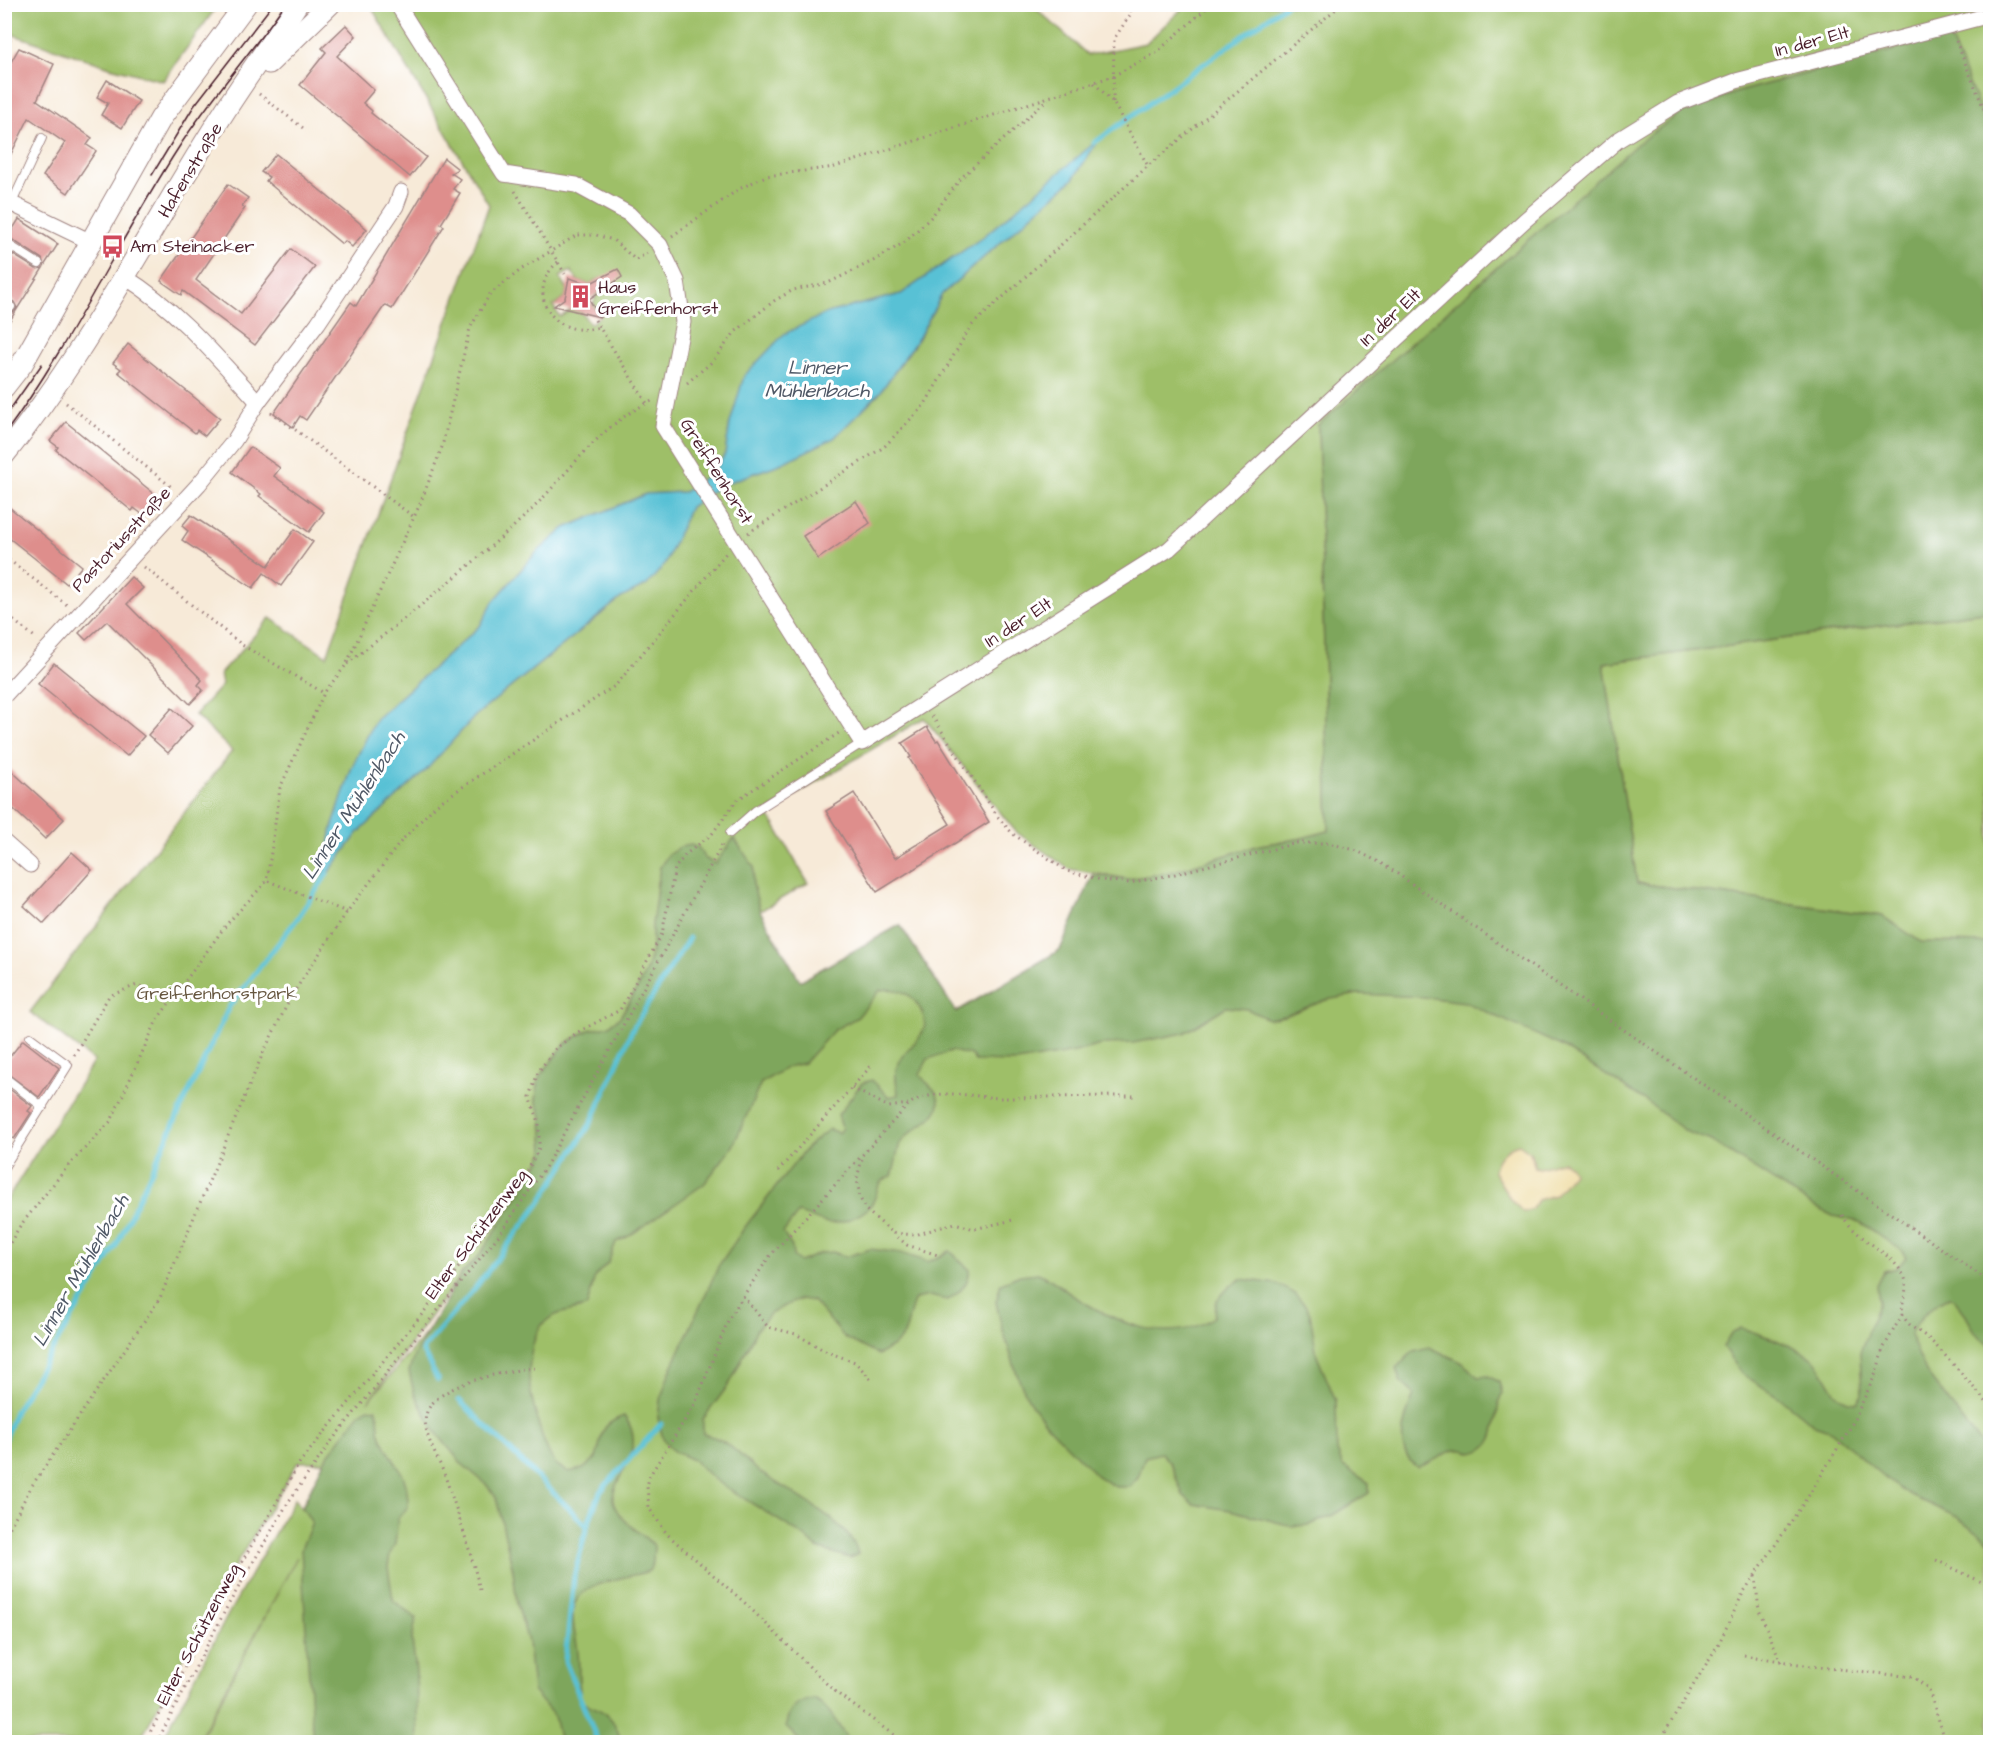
<svg xmlns="http://www.w3.org/2000/svg" width="1995" height="1747" font-family="'Architects Daughter',sans-serif">
<rect width="100%" height="100%" fill="#fff"/>
<filter id="ink" filterUnits="userSpaceOnUse"><feTurbulence type="fractalNoise" baseFrequency=".0167" numOctaves="2"/><feDisplacementMap in="SourceGraphic" scale="12" xChannelSelector="R" yChannelSelector="G"/><feConvolveMatrix kernelMatrix="1 2 1 2 8 2 1 2 1" color-interpolation-filters="sRGB"/></filter>
<filter id="wash" filterUnits="userSpaceOnUse"><feTurbulence type="fractalNoise" baseFrequency=".008" numOctaves="4" result="noise"/><feDisplacementMap in="SourceGraphic" scale="24" xChannelSelector="R" yChannelSelector="G"/><feGaussianBlur stdDeviation="1.35" result="paint"/><feColorMatrix in="noise" values="0 0 0 0 0 0 0 0 0 0 0 0 0 0 0 0 0 1.4 0 .05"/><feComposite in="paint" operator="in"/></filter>
<g filter="url(#wash)">
<rect width="100%" height="100%" fill="#f7ead8"/>
<!-- green -->
<g fill="#9ebf68" stroke="#746f4a" stroke-width="1.5" fill-rule="evenodd">
<path d="M5 4H218V5L163 81 110 67 5 32Z"/>
<path d="M370 5H1032L1088 55 1146 43 1186 5H1990V134L1948 35 1741 91 1682 112 1318 425 1329 831 1298 839 1260 845 1171 872 1129 879 1069 869 1016 832 924 718 767 812 808 883 760 911 800 981 900 925 956 1012 1060 950 1088 888 1258 860 1990 1288V1742H198L297 1557 197 1742H161L231 1609 295 1498 301 1508 324 1462H298L216 1597 139 1742H5L4 1204 94 1061 30 1012 232 751 195 715 222 685 220 674 270 618 327 656 489 205ZM1098 141 1073 179 942 294 919 338 881 391 834 438 780 464 721 485 690 507 664 565 647 585 621 598 475 716 426 770 358 833 324 878 332 828 352 767 376 719 480 626 493 602 535 554 565 528 646 494 684 492 715 470 725 454 730 423 827 313 901 294 983 237ZM571 271 578 281 589 284 601 278 607 287 596 295 593 305 600 316 590 324 582 313 571 310 560 317 553 306 565 298 567 288 560 277ZM704 858 715 864 470 1281 368 1402 462 1273 479 1256 531 1177 544 1152 542 1116 536 1100 566 1043 589 1030 608 1027 620 1017 635 993 647 969 652 950 657 881Z"/>
<path d="M1990 611V943L1921 942 1882 916 1637 883 1604 663Z"/>
</g>
<!-- forest -->
<g fill="#7ea65c" stroke="#646244" stroke-width="1.5">
<path d="M1949 35 1990 134V611L1604 663 1637 883 1882 916 1921 942 1990 943V1345C1969 1335 1970 1311 1950 1297 1933 1303 1918 1318 1910 1335L1926 1372 1990 1456V1542L1957 1517 1911 1496 1886 1479 1830 1430 1814 1425 1779 1397 1742 1374 1723 1347 1731 1334 1741 1328C1762 1335 1802 1347 1817 1363 1831 1379 1832 1402 1857 1402L1862 1395 1860 1352 1879 1302 1877 1285 1884 1271 1897 1268 1906 1257 1901 1250 1860 1222 1833 1216 1813 1206 1711 1141 1687 1132 1643 1099 1561 1046 1465 1002 1424 997 1359 994 1326 1000 1284 1016 1268 1019 1247 1009 1226 1007 1184 1033 1133 1043 1105 1044 1075 1052 1017 1062 975 1061 971 1055 951 1051 928 1059 920 1074C924 1082 931 1085 935 1091 952 1118 910 1125 900 1144 896 1153 896 1166 892 1176 877 1181 879 1187 874 1200 868 1214 843 1224 829 1223 818 1222 808 1215 798 1213L783 1233 792 1247 793 1256 800 1262 821 1253 834 1252 845 1257 870 1249 901 1253 928 1262 950 1251 970 1270C968 1285 960 1293 947 1300L930 1296 915 1299C901 1332 916 1335 878 1355L845 1338 813 1301 801 1299 784 1306 770 1314 757 1329 730 1383 703 1419V1434C728 1439 738 1454 756 1469 783 1490 851 1520 858 1554L850 1558 817 1548 804 1536 716 1481 693 1460 673 1451 663 1439 658 1418 660 1400 669 1374 719 1265 745 1227 807 1147 829 1129 838 1133 842 1128 838 1115 862 1083 872 1080 889 1097 898 1095C898 1085 893 1077 897 1067 908 1039 942 1035 914 1000 905 990 893 988 880 990L858 1017 834 1030 804 1063 787 1067 761 1083 733 1146 704 1184 629 1236 616 1242 608 1263 595 1276 587 1306C571 1313 554 1310 541 1326 533 1338 530 1357 529 1371 528 1390 543 1450 556 1464 559 1467 564 1469 567 1472L583 1469 596 1458C604 1434 597 1426 624 1416 653 1453 603 1482 615 1507 622 1522 642 1533 654 1546L653 1562 649 1571C626 1579 575 1581 573 1612 572 1626 577 1640 578 1653 580 1667 577 1692 583 1703 605 1710 616 1718 621 1742H560L554 1716 533 1691 528 1642 517 1604 513 1570 496 1497 485 1483 462 1464 434 1430 414 1393 409 1371 415 1353 462 1273 479 1256 531 1177 544 1152 542 1116 536 1100 539 1077 566 1043 589 1030 608 1026 620 1017 635 993 647 969 652 950V924L660 867 668 855 680 847 691 845 699 848 704 858 715 864 734 838 754 867 753 885 760 911 800 981 900 925 956 1012 1060 950 1093 875 1129 879 1171 872 1260 845 1298 839 1329 831 1318 425 1637 144 1682 112 1741 91Z"/>
<path d="M1038 1273C1054 1279 1063 1290 1077 1298 1117 1323 1170 1347 1214 1317L1217 1300 1230 1286 1241 1279 1277 1284 1294 1293 1305 1305 1310 1314 1317 1356 1336 1401 1337 1451 1343 1466 1369 1483V1493L1333 1515 1310 1525 1292 1526 1230 1510 1193 1504 1183 1495 1170 1463 1161 1453 1145 1457 1138 1477 1129 1487H1116L1097 1476 1048 1426 1031 1404 1019 1380 1002 1328 996 1302 1001 1283 1020 1275Z"/>
<path d="M1429 1347 1461 1362 1479 1377 1488 1376 1499 1382 1502 1393C1492 1416 1503 1447 1472 1453 1451 1442 1438 1463 1417 1467 1392 1449 1405 1417 1414 1394L1400 1381 1396 1368 1414 1351Z"/>
<path d="M368 1408 376 1409C380 1417 377 1427 381 1436 395 1469 408 1468 408 1507L398 1518 395 1544 390 1554 388 1567 393 1600 416 1618 412 1640 416 1672 418 1742H313L301 1549 312 1523 302 1507 324 1461 360 1413Z"/>
<path d="M814 1699C832 1709 838 1727 850 1742H801L786 1727C787 1710 798 1701 814 1699Z"/>
</g>
<!-- sand -->
<path fill="#eeda9e" stroke="#9c7c64" stroke-width="1.5" d="M1519 1144 1530 1152 1535 1167 1540 1168 1563 1161 1570 1167 1573 1173 1555 1195 1538 1200C1533 1207 1532 1212 1523 1212L1511 1200 1494 1172C1495 1159 1506 1147 1519 1144Z"/>
<!-- water -->
<path fill="#58c1d5" stroke="#517080" stroke-width="1.5" d="M1099 139 1073 179 942 294 919 337 881 391 834 438 780 464 721 485 690 507 664 565 647 585 621 598 475 716 426 770 358 833 323 880 332 828 352 767 376 719 480 626 493 602 535 554 565 528 646 494 684 492 715 470 725 454 730 423 744 376 784 334 827 313 901 294 983 237Z"/>
<g fill="none" stroke-linecap="round" stroke-linejoin="round">
<!-- stream -->
<g stroke="#58c1d5" stroke-width="5">
<path d="M1094 143 1287 4"/>
<path d="M438 1380 422 1350 475 1288 539 1204 591 1123 633 1028 689 938"/>
<path d="M459 1400 587 1526"/>
<path d="M4 1441 15 1411 117 1244 229 1007 297 919 327 874"/>
<path d="M598 1742 565 1661 574 1577 587 1526 600 1492 661 1424"/>
</g>
</g>
<g id="blocks">
<!-- building -->
<g fill="#de8e8c">
<path d="M346 25 356 36 337 56 374 90 363 103 372 111 371 113 426 157 410 177 300 85 326 52 322 48Z"/>
<path d="M19 48 54 64 37 100 92 138 87 145 96 151 68 193 43 176 65 143 29 118 4 168V74Z"/>
<path d="M107 80 139 101 122 128 101 115 108 103 97 97Z"/>
<path d="M276 154 367 229 352 247 345 241 342 244 266 181 269 177 261 172Z"/>
<path d="M444 158 458 169 451 173 460 179 453 189 460 193 441 224 444 226 392 309 385 305 306 420 300 416 293 427 274 413 351 302 356 306Z"/>
<path d="M228 184 248 198 242 206 245 208 196 280 241 314 291 249 315 267 255 345 183 291 181 295 161 281Z"/>
<path d="M19 219 58 244 44 266 42 259 8 237Z"/>
<path d="M4 249 36 269 43 268 4 330V310L12 313 17 308 14 302 4 297Z"/>
<path d="M618 269 622 277 589 299 600 317 554 306 565 298 569 278 589 284Z"/>
<path d="M128 344 220 418 205 436 197 430 195 433 118 372 121 369 113 363Z"/>
<path d="M66 422 157 496 142 514 134 508 132 511 56 450 58 447 50 441Z"/>
<path d="M250 447 280 468 274 476 324 512 309 532 259 496 261 494 232 472Z"/>
<path d="M856 501 870 523 818 559 803 536Z"/>
<path d="M4 503 82 566 67 584 4 534Z"/>
<path d="M191 515 268 566 295 529 313 542 281 586 264 573 253 588 182 540 188 531 182 526Z"/>
<path d="M131 577 143 588 127 604 202 680 198 685 203 690 190 704 107 621 86 640 79 633Z"/>
<path d="M54 663 144 736 127 756 38 684Z"/>
<path d="M172 708 192 726 168 753 148 735Z"/>
<path d="M927 727 936 741 938 740 989 822 877 892 826 811 854 793 895 858 950 824 909 758 911 757 902 743Z"/>
<path d="M4 764 64 819 45 839 4 800Z"/>
<path d="M72 852 92 870 44 924 24 906Z"/>
<path d="M23 1040 59 1068 39 1097 4 1071V1064Z"/>
<path d="M4 1085 32 1106 28 1111 31 1113 14 1139 4 1132Z"/>
</g>
</g>
</g>
<g filter="url(#ink)">
<use href="#blocks" fill-opacity="0" stroke="#a08482" stroke-width="1.5"/>
<g fill="none" stroke-linecap="round" stroke-linejoin="round">
<defs>
<g id="lane">
<path d="M4 220 42 138"/>
<path d="M4 242 39 264"/>
<path d="M4 303 11 307"/>
<path d="M730 833 755 811 862 743"/>
<path d="M4 1077 43 1107"/>
<path d="M4 1167 68 1065 30 1037"/>
</g>
<g id="street">
<path d="M397 4 504 174 576 185 629 214 660 245 677 281 683 322 663 426 862 743 1169 549 1524 221 1618 140 1678 103 1736 81 1990 15"/>
<path d="M4 200 91 242"/>
<path d="M125 277C178 310 216 356 258 402"/>
<path d="M4 696 199 484 234 441 258 402 318 323 396 206 401 192"/>
<path d="M4 842 30 865"/>
</g>
<g id="secondary">
<path d="M269 63 330 4"/>
<path d="M4 387 22 364 161 118 246 4"/>
<path d="M4 455C91 347 153 222 228 106 250 72 274 39 297 4"/>
</g>
</defs>
<!-- lane casing -->
<use href="#lane" stroke="#a08482" stroke-width="10"/>
<!-- street casing -->
<use href="#street" stroke="#a08482" stroke-width="17"/>
<!-- secondary casing -->
<use href="#secondary" stroke="#a08482" stroke-width="23"/>
<!-- path -->
<g stroke="#a08482" stroke-width="3" stroke-dasharray="1.5 4.5" stroke-linecap="butt">
<path d="M4 39 13 42"/>
<path d="M1956 41 1990 123"/>
<path d="M1094 83 1113 102 1148 166"/>
<path d="M259 94 303 128"/>
<path d="M1113 102 1114 39 1132 12 1128 4"/>
<path d="M515 191 565 274"/>
<path d="M672 236 739 189 766 176 835 167 1113 76 1156 53 1211 4"/>
<path d="M558 262C523 292 554 341 599 327"/>
<path d="M595 320 648 405"/>
<path d="M687 383 713 361 735 332 774 301 793 290 828 283 875 260 905 242 932 216 962 177 1048 99"/>
<path d="M66 403 174 489"/>
<path d="M271 412 414 517"/>
<path d="M4 481 11 473"/>
<path d="M748 533 884 447 925 404 971 326 1148 166 1342 4"/>
<path d="M4 556 67 605"/>
<path d="M144 567 242 645 324 693"/>
<path d="M4 613 36 638"/>
<path d="M347 664C407 617 467 569 524 517 566 478 597 425 652 401"/>
<path d="M932 716 998 817 1013 834 1067 871 1101 880 1129 883 1171 875 1297 843H1328L1355 850 1383 864 1990 1282"/>
<path d="M268 881 347 912"/>
<path d="M74 1055 109 996 137 985 154 991 169 1003"/>
<path d="M852 1088 889 1107 908 1104"/>
<path d="M862 1159 857 1178 860 1198 866 1210 893 1233 915 1235 955 1223 974 1229 1013 1220"/>
<path d="M778 1171 871 1066"/>
<path d="M1842 1215C1857 1241 1890 1250 1904 1276 1911 1290 1898 1303 1904 1317 1909 1327 1919 1331 1928 1338 1950 1359 1970 1384 1990 1406"/>
<path d="M893 1233 907 1245 941 1256"/>
<path d="M4 1253 20 1226 68 1166 111 1121 157 1020 226 925 267 881 280 788 324 693 346 665 420 504 442 447 470 328 490 294 522 269 577 235H596L613 240 636 260 647 253"/>
<path d="M743 1296 768 1327 796 1334 827 1352 855 1362 872 1380"/>
<path d="M4 1538 31 1487 160 1298 263 1053 292 995 347 912 402 840 437 804 616 685 726 553"/>
<path d="M1936 1560 1990 1586"/>
<path d="M1755 1576 1759 1610 1781 1662"/>
<path d="M480 1590C471 1552 458 1514 445 1476 439 1459 422 1434 426 1415 433 1384 508 1370 535 1368"/>
<path d="M1744 1655 1811 1666 1913 1677 1928 1688 1946 1742"/>
<path d="M145 1742 222 1596 300 1462 437 1296 521 1184 539 1148V1122L530 1097 538 1072 556 1048 578 1032 620 1010 662 934 675 868 686 854 712 834 737 800 839 733"/>
<path d="M157 1742 227 1607 289 1501 333 1439 499 1235 546 1166 723 843"/>
<path d="M903 1742 834 1691 746 1604 667 1534 649 1508 647 1486 650 1475 695 1404 729 1318 769 1257 909 1104C939 1085 977 1099 1010 1098 1052 1097 1094 1096 1136 1096"/>
<path d="M1659 1742 1719 1643 1743 1593 1809 1495 1850 1428 1877 1371 1883 1349 1903 1313"/>
</g>
<!-- lane -->
<use href="#lane" stroke="#fff" stroke-width="8"/>
<!-- street -->
<use href="#street" stroke="#fff" stroke-width="15"/>
<!-- secondary -->
<use href="#secondary" stroke="#fff" stroke-width="21"/>
<!-- tram -->
<g stroke="#4a1f2b" stroke-width="1.5">
<path d="M152 175 194 106 273 4"/>
<path d="M4 418 42 364"/>
<path d="M4 435C71 344 118 241 179 147 211 97 251 53 285 4"/>
</g>
</g>
</g>
<!-- icons -->
<defs>
<symbol id="bus-bare" viewBox="-9 -9 18 18"><path d="M-5-6H5V4H4V6H2V4H-2V6H-4V4H-5ZM-3.5-4V0h7V-4ZM-3.5 1.2v1.5H-2V1.2ZM2 1.2v1.5H3.5V1.2Z" fill="#d1495b" stroke="#fff" stroke-width="2.5" paint-order="stroke"/></symbol>
<symbol id="building-bare" viewBox="-9 -9 18 18"><path d="M-4-6H4V6H1V3H-1V6H-4ZM-2.5-4.3h1.7v1.8h-1.7ZM.8-4.3h1.7v1.8H.8ZM-2.5-1h1.7V.8h-1.7ZM.8-1h1.7V.8H.8Z" fill="#d1495b" stroke="#fff" stroke-width="2.5" paint-order="stroke"/></symbol>
</defs>
<g fill-rule="evenodd">
<use href="#bus-bare" x="96" y="230" width="33" height="33"/>
<use href="#building-bare" x="564" y="280" width="33" height="33"/>
</g>
<g text-anchor="middle" stroke-width="6" stroke-linejoin="round" paint-order="stroke">
<!-- street labels -->
<g font-size="18" fill="#4a1f2b" stroke="#fff">
<text transform="translate(1812 41) rotate(-15)" y="6">In der Elt</text>
<text transform="translate(190 170) rotate(-59)" y="6">Hafenstraße</text>
<text transform="translate(1390 317) rotate(-43)" y="6">In der Elt</text>
<text transform="translate(717 471) rotate(58)" y="6">Greiffenhorst</text>
<text transform="translate(121 539) rotate(-47)" y="6">Pastoriusstraße</text>
<text transform="translate(1018 622) rotate(-33)" y="6">In der Elt</text>
<text transform="translate(476 1234) rotate(-53)" y="6">Elter Schützenweg</text>
<text transform="translate(198 1634) rotate(-62)" y="6">Elter Schützenweg</text>
</g>
<!-- poi labels -->
<g font-size="18" fill="#4a1f2b" stroke="#fff" text-anchor="start">
<text x="130" y="252">Am Steinacker</text>
<text x="598" y="293">Haus<tspan x="598" dy="21">Greiffenhorst</tspan></text>
</g>
<!-- park labels -->
<g font-size="18" fill="#675740" stroke="#fff">
<text x="217" y="999">Greiffenhorstpark</text>
</g>
<!-- water labels -->
<g font-size="20" font-style="italic" fill="#4f5866" stroke="#fff">
<text x="817" y="374">Linner<tspan x="817" dy="23">Mühlenbach</tspan></text>
<text transform="translate(353 805) rotate(-57)" y="7">Linner Mühlenbach</text>
<text transform="translate(80 1270) rotate(-60)" y="7">Linner Mühlenbach</text>
</g>
</g>
<!-- margin -->
<rect width="1995" height="1747" fill="none" stroke="#fff" stroke-width="24"/>
</svg>
